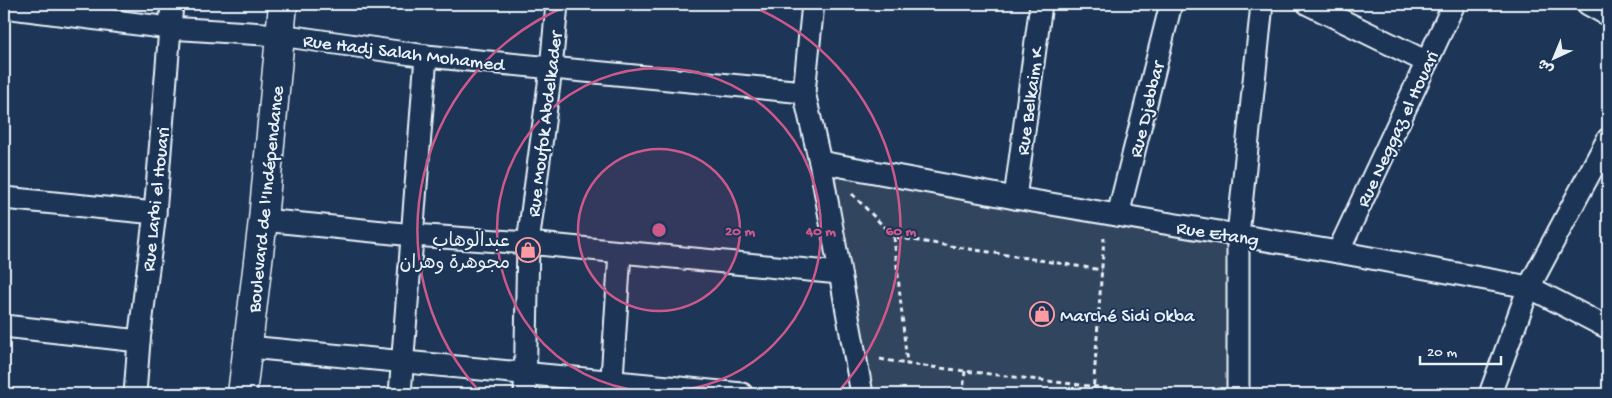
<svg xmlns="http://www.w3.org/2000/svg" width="1612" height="398" font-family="'Gochi Hand','Playpen Sans Arabic',sans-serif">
<rect width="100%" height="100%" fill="#1d3557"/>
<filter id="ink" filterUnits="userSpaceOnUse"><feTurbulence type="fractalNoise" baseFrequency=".02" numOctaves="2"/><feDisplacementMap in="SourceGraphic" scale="10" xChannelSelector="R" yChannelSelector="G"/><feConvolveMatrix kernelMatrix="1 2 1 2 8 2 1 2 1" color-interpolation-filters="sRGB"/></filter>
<g filter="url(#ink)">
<!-- built -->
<path fill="#33455f" d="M820 162 1238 235V394H862Z"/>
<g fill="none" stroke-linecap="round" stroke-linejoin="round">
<defs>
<g id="minor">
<path d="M813 4 804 92 820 162 862 394"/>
<path d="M1308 4 1427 62"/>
<path d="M1588 4 1608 15"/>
<path d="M4 7 169 28 280 35 426 56 804 92"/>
<path d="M820 162 1015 198 1338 252 1529 287 1608 328"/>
<path d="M4 198 155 213"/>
<path d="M1015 198 1041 4"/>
<path d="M1118 215 1171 4"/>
<path d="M263 220 413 235 528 243 839 273"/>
<path d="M1338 252 1454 4"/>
<path d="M4 326 139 341"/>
<path d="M248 347 742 394"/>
<path d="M135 394 139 341 155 213 172 4"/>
<path d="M400 394 426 56"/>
<path d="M525 394 528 243 551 69 557 4"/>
<path d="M611 394 620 252"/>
<path d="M1238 394V235L1262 4"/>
<path d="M1490 394 1529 287 1608 139"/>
</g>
<path id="tertiary" d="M242 394 263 220 283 4"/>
</defs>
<!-- minor casing -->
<use href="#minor" stroke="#e8f1f8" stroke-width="25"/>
<!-- tertiary casing -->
<use href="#tertiary" stroke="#e8f1f8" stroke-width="31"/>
<!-- path -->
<g stroke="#e8f1f8" stroke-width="3" stroke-dasharray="5 4" stroke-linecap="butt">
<path d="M852 194 894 237 1102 270"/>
<path d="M894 237 907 364 1155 394"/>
<path d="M880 359 907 364"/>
<path d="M963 394 965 371"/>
<path d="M1093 394 1104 238"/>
</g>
<!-- minor -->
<use href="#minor" stroke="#1d3557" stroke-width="21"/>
<!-- tertiary -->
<use href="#tertiary" stroke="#1d3557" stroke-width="28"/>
</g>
</g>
<!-- distance rings -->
<circle cx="659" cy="230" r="81" fill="#cd598a" fill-opacity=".12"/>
<g fill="none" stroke="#cd598a" stroke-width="2.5">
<circle cx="659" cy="230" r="81"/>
<circle cx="659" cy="230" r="162"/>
<path d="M481 393A242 242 0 0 1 572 4M746 4A242 242 0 0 1 837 393"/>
</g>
<!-- icons -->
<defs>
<symbol id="shop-ring" viewBox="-11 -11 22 22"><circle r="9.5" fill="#1d3557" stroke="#ff9aa2" stroke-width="1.5"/><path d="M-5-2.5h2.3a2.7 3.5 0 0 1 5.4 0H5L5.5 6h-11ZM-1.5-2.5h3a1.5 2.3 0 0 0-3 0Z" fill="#ff9aa2"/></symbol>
</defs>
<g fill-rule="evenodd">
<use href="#shop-ring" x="514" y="236" width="28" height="28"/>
<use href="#shop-ring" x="1028" y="300" width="28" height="28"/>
</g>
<g text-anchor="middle" stroke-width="4" stroke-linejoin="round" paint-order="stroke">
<!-- street labels -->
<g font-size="19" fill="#e8f1f8" stroke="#1d3557">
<text transform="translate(404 51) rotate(7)" y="7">Rue Hadj Salah Mohamed</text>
<text transform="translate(1028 101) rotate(-82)" y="7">Rue Belkaim K</text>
<text transform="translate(1145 109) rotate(-76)" y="7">Rue Djebbar</text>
<text transform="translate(543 124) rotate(-83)" y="7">Rue Moufok Abdelkader</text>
<text transform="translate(1396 128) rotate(-65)" y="7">Rue Neggaz el Houari</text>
<text transform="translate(154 199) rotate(-84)" y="7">Rue Larbi el Houari</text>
<text transform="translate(264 199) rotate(-84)" y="7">Boulevard de l'Indépendance</text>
<text transform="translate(1218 232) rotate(9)" y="7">Rue Etang</text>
</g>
<!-- poi labels -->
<g font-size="19" fill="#e8f1f8" stroke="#1d3557" text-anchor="end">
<text x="510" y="246">عبدالوهاب<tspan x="510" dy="22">مجوهرة وهران</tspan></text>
<text x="1060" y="321" text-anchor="start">Marché Sidi Okba</text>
</g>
</g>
<circle cx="659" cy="230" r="8" fill="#cd598a" stroke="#1d3557" stroke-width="2.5"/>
<g font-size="15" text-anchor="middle" font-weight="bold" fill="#cd598a" stroke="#1d3557" stroke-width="4" stroke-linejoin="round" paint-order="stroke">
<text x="740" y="235">20 m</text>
<text x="821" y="235">40 m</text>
<text x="901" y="235">60 m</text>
</g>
<!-- margin -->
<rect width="1612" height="398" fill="none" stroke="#1d3557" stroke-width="20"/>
<rect x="10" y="10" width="1592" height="378" fill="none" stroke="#e8f1f8" stroke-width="2" filter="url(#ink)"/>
<!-- north arrow -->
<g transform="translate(1554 58) rotate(224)" stroke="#1d3557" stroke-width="4" paint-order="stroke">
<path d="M0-4L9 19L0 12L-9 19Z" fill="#e8f1f8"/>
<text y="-8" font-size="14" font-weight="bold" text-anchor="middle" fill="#e8f1f8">ش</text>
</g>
<!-- scale -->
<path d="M1420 356v8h81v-8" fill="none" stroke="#e8f1f8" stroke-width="2.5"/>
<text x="1427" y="356" font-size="15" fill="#e8f1f8" stroke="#1d3557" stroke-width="4" paint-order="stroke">20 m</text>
</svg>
